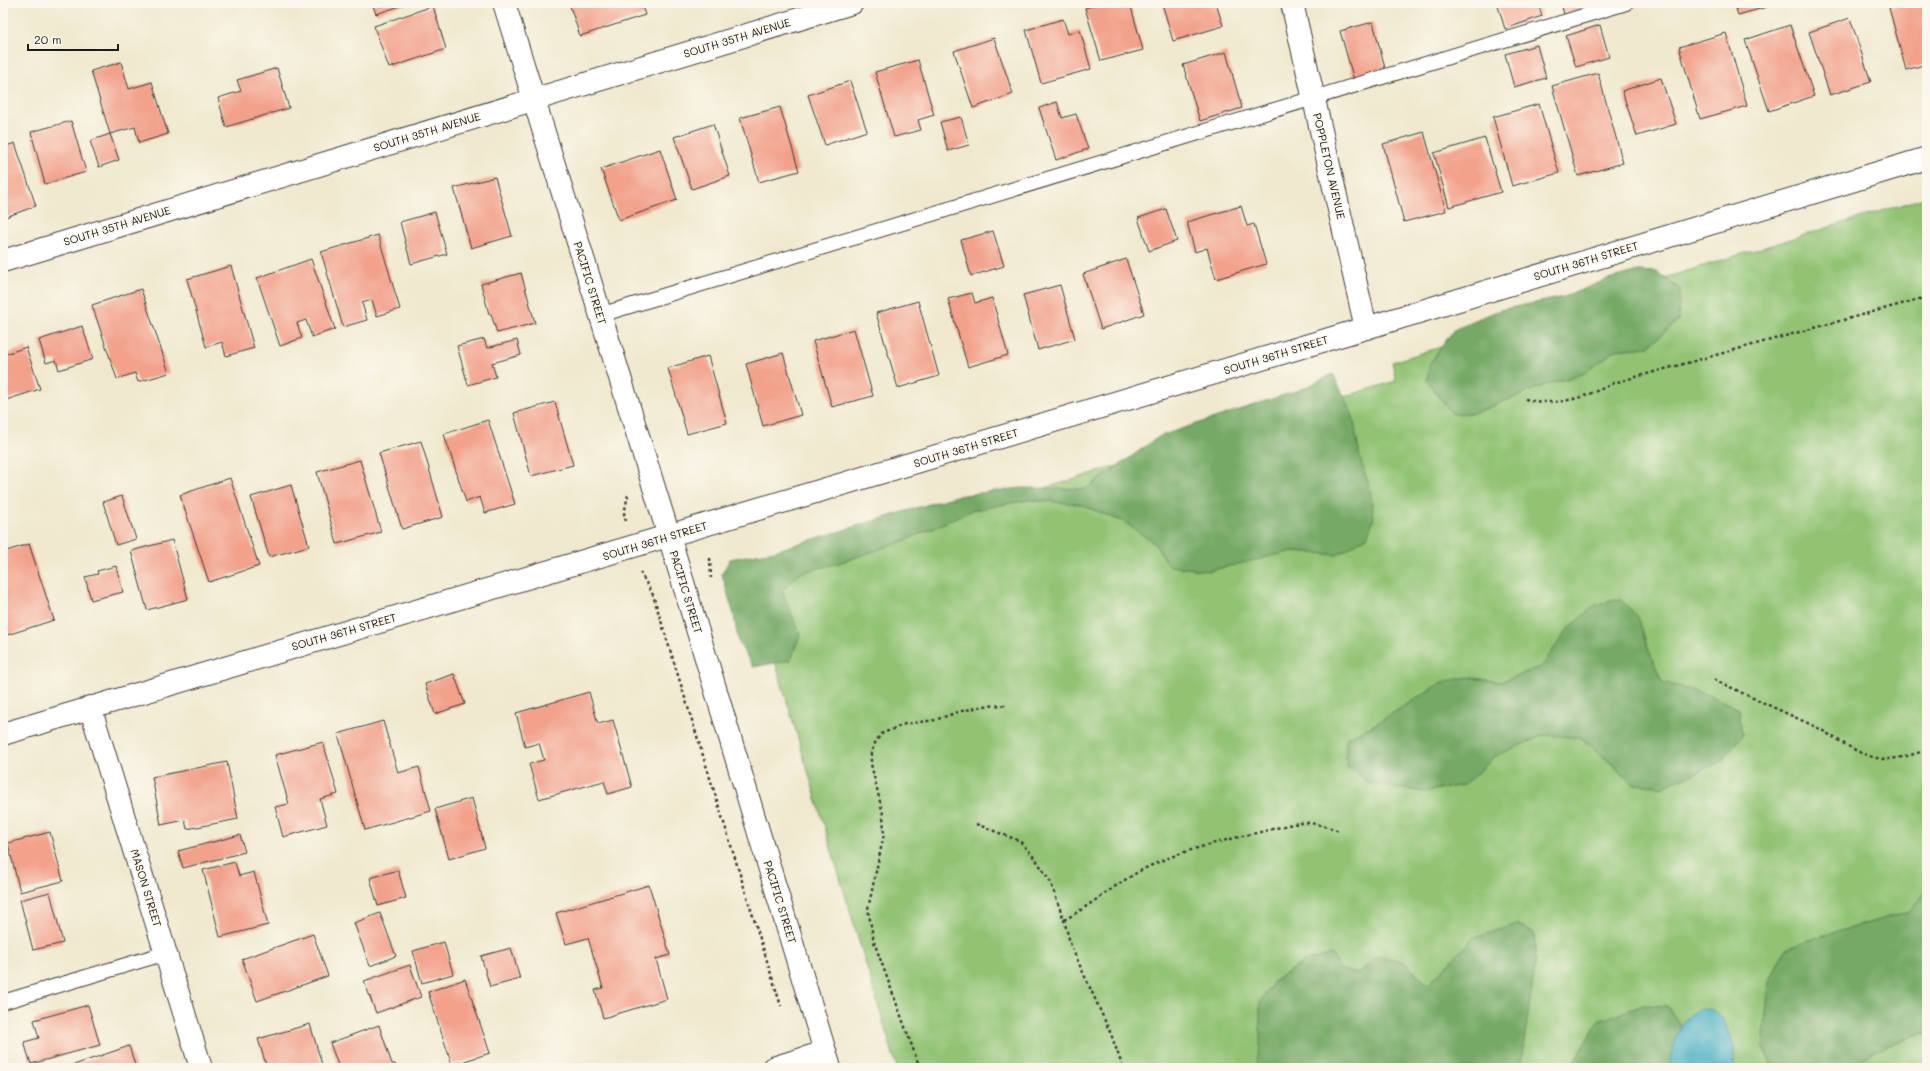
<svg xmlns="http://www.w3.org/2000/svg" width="1930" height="1071" font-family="Mali,sans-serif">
<rect width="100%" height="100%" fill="#fbf7ec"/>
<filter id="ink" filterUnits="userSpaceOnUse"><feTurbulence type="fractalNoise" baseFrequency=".025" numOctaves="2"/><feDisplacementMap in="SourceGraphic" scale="8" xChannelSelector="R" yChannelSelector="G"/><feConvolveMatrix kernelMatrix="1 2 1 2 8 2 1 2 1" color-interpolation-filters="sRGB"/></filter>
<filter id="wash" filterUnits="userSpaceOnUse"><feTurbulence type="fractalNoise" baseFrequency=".012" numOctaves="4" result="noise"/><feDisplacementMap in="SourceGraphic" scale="16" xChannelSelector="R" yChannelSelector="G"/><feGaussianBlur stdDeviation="0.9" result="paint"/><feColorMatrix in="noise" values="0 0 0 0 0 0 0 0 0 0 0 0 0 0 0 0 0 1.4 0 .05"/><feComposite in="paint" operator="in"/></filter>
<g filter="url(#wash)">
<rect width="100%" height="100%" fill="#f0e9cf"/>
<!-- green -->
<path fill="#91c373" stroke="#567048" d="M1927 197V1068H897L750 578 1396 381 1392 362Z"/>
<!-- forest -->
<g fill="#74a965" stroke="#486240">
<path d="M1639 271 1657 272 1680 289 1678 321 1647 347 1616 350 1583 374 1548 384 1475 413 1452 414 1427 381 1430 363 1455 328 1500 310 1564 297 1608 279Z"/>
<path d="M1333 374 1353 416 1360 458 1370 489 1374 518 1367 537 1337 555 1293 551 1209 571 1169 566 1154 543 1124 522 1079 504 1029 500 973 510 904 541 839 563 800 573 782 591 800 634 791 660 753 667 738 641 734 615 722 574 730 559 774 551 956 496 1021 488 1086 489 1160 436 1302 389Z"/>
<path d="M1620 599 1638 617 1648 648 1662 682 1709 695 1739 709 1742 735 1722 761 1663 787 1633 784 1611 763 1581 738 1544 735 1496 756 1464 785 1424 792 1371 784 1346 766V738L1374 725 1442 682 1468 677 1500 682 1542 666 1567 630 1595 605Z"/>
<path d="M1927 890V1032L1873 1051 1846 1068H1773L1763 1047 1769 982 1786 949 1815 938 1910 911Z"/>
<path d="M1517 924 1534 933 1536 960 1521 1062 1528 1068H1255L1260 1048V1002L1275 980 1305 961 1332 954 1339 969 1358 974 1378 955 1404 962 1428 985 1472 939Z"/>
<path d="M1643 1005 1667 1006 1682 1027 1674 1068H1568L1574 1062 1598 1021Z"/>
</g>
<!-- water -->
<path fill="#44aec3" stroke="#306570" d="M1702 1008C1729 1009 1736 1047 1734 1068H1670C1674 1043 1676 1019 1702 1008Z"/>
<g id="blocks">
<!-- building -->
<g fill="#f2a18b">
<path d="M372 3H409L376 14Z"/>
<path d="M569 3H641L645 15 580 36Z"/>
<path d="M1102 3H1130L1143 50 1101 61 1085 8Z"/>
<path d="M1162 3H1216L1223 26 1173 41Z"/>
<path d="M1497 3H1538L1542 16 1505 29Z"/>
<path d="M1561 3H1600L1602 7 1565 18Z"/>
<path d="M1734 3H1765L1767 7 1738 15Z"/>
<path d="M1905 3H1927V64L1906 70 1889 8Z"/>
<path d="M433 6 446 49 389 68 374 26Z"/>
<path d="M1850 18 1871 82 1830 95 1809 32Z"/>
<path d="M1063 19 1068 34 1080 30 1091 69 1041 83 1026 30Z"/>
<path d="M1373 22 1386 72 1354 80 1340 31Z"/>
<path d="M1600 25 1609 57 1576 67 1566 36Z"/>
<path d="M1790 25 1814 96 1769 111 1745 40Z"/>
<path d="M1726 33 1747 106 1700 119 1679 47Z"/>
<path d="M994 38 1013 94 973 108 954 51Z"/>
<path d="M1537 45 1546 78 1514 87 1505 54Z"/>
<path d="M1226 52 1242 108 1200 121 1183 65Z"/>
<path d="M918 60 934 115 918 120 921 130 894 137 875 72Z"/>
<path d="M121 62 129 89 152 82 168 134 139 143 135 127 110 134 119 160 99 167 90 141 110 134 91 71Z"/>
<path d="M277 68 289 108 226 127 218 98 241 91 237 80Z"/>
<path d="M1598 73 1623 163 1578 176 1552 86Z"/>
<path d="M1661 78 1676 124 1637 136 1622 91Z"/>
<path d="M850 81 867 131 825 145 808 95Z"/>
<path d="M1057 102 1062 118 1076 114 1088 149 1056 160 1039 108Z"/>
<path d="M1539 104 1559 173 1512 186 1493 117Z"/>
<path d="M780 107 799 171 759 182 740 118Z"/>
<path d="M961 117 969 145 948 151 940 122Z"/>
<path d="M71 121 86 172 45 184 31 132Z"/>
<path d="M713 124 730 176 692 189 674 137Z"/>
<path d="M1424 132 1446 211 1404 222 1383 144Z"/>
<path d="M1485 138 1501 192 1449 207 1434 153Z"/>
<path d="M15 143 36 206 3 218V147Z"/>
<path d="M660 149 677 200 619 220 601 169Z"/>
<path d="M495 177 512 236 471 248 454 188Z"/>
<path d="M1241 206 1247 226 1254 224 1266 264 1216 279 1207 248 1195 252 1187 222Z"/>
<path d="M1166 209 1177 241 1149 251 1138 218Z"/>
<path d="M435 212 447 254 411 264 400 222Z"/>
<path d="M993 231 1004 266 971 276 961 240Z"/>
<path d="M378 235 400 309 377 316 372 300 362 303 367 320 343 327 321 252Z"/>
<path d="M311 259 335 329 312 337 306 320 297 323 302 338 280 346 257 278Z"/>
<path d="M1126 259 1144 314 1101 329 1083 274Z"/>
<path d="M231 266 254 348 226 356 222 342 206 347 187 279Z"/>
<path d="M521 273 535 323 497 333 491 314H489L481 284Z"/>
<path d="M1060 285 1075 339 1038 350 1023 295Z"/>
<path d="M141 289 169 373 138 382 135 373 117 379 92 305Z"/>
<path d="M972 293 975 303 992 298 1008 355 968 367 948 299Z"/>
<path d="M918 301 939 376 898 388 876 313Z"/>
<path d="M82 326 93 359 59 370 56 360 46 363 39 340Z"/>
<path d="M854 329 873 396 832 407 813 341Z"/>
<path d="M484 339 487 348 517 340 521 355 492 363 496 377 468 385 457 346Z"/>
<path d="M26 347 40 389 3 401V355Z"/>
<path d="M783 353 801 415 763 426 746 364Z"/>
<path d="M708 356 727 423 687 434 668 368Z"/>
<path d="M555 402 573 465 531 476 514 413Z"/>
<path d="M488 420 515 504 485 513 480 497 466 502 444 434Z"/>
<path d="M421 441 443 517 402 529 379 453Z"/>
<path d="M360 460 381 532 337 544 317 472Z"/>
<path d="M230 478 259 566 209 582 180 495Z"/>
<path d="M291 485 309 546 269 557 251 497Z"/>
<path d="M122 496 136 539 116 545 103 502Z"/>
<path d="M3 533 7 546 3 547Z"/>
<path d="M172 540 188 599 147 610 131 551Z"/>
<path d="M29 544 54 620 4 636 3 552Z"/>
<path d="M116 566 123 592 91 600 85 577 98 574 97 571Z"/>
<path d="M454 674 465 704 435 714 425 684Z"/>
<path d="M589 692 598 724 613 720 632 787 608 794 604 781 539 799 529 764 544 760 539 743 525 747 516 713Z"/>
<path d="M383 721 398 773 419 767 431 811 365 830 338 734Z"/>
<path d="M323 742 338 794 320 799 327 825 283 837 275 807 289 804 275 755Z"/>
<path d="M227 762 238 819 187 829 185 820 161 825 152 777Z"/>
<path d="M472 798 485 848 449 859 435 809Z"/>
<path d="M50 832 63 881 20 892 8 843Z"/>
<path d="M240 835 245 852 183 868 178 851Z"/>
<path d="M235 862 239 876 254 872 268 925 220 937 203 870Z"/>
<path d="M398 870 406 898 378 906 370 878Z"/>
<path d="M649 885 670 955 656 959 667 999 603 1018 595 990 603 988 588 938 566 944 556 913Z"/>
<path d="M50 892 63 943 33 950 20 900Z"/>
<path d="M380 913 396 956 370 966 354 923Z"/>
<path d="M313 934 328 976 257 1001 242 959Z"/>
<path d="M444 942 453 974 422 983 413 951Z"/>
<path d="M511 948 520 979 490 987 481 956Z"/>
<path d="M410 965 421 997 376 1013 364 981Z"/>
<path d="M465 979 490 1053 452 1065 428 992Z"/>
<path d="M88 1005 100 1045 31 1064 24 1042 39 1038 34 1020Z"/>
<path d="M310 1024 323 1068H267L258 1039Z"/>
<path d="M379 1025 392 1064H395L397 1068H339L330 1043Z"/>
<path d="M129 1046 136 1068H65Z"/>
</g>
</g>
</g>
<g filter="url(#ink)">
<use href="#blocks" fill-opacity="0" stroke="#3c3b37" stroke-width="1"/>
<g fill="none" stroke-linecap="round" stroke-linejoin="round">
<defs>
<g id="service">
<path d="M600 315 1626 3"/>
<path d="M3 1002 166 953"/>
</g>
<g id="minor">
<path d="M504 3 669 536 830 1068"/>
<path d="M1292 3 1366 328"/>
<path d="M3 261 852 3"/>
<path d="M90 707 201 1068"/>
<path d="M773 1068 825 1052"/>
</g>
<path id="tertiary" d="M3 734 1366 328 1927 158"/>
</defs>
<!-- service casing -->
<use href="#service" stroke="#3c3b37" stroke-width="16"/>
<!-- minor casing -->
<use href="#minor" stroke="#3c3b37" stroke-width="24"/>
<!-- tertiary casing -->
<use href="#tertiary" stroke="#3c3b37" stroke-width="24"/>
<!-- path -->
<g stroke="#3c3b37" stroke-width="2.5" stroke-dasharray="3 3" stroke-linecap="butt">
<path d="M1525 399C1559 407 1583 398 1614 383L1927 297"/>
<path d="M626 521 624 514 628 495"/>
<path d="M710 558 711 578"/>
<path d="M640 572 653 595 781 1006"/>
<path d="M1714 679C1747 696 1780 710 1814 726 1836 737 1860 758 1885 759 1900 759 1914 754 1927 750"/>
<path d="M976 824 1020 841 1037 861 1050 881 1064 920 1071 946 1111 1034 1123 1068"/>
<path d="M1064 920C1088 907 1109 889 1133 875 1169 853 1224 840 1265 831 1277 828 1289 824 1301 823 1315 822 1327 827 1340 831"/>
<path d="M920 1068 874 942 868 909 884 834 883 814 871 764V753L875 743 881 734 905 724 935 720 958 712 983 706 1007 705"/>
</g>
<!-- service -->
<use href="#service" stroke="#fff" stroke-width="14"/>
<!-- minor -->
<use href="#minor" stroke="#fff" stroke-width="22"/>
<!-- tertiary -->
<use href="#tertiary" stroke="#fff" stroke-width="22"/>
</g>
</g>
<g text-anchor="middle" stroke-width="3" stroke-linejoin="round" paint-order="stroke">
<!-- street labels -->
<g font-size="11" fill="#1c1c1c" stroke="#fbf7ec">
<text transform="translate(737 38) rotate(-17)" y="4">SOUTH 35TH AVENUE</text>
<text transform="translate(427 132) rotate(-17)" y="4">SOUTH 35TH AVENUE</text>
<text transform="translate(1329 166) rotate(77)" y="4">POPPLETON AVENUE</text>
<text transform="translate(117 226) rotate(-17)" y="4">SOUTH 35TH AVENUE</text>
<text transform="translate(1586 261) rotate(-17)" y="4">SOUTH 36TH STREET</text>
<text transform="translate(590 283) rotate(73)" y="4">PACIFIC STREET</text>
<text transform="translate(1276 355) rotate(-17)" y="4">SOUTH 36TH STREET</text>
<text transform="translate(966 448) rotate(-17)" y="4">SOUTH 36TH STREET</text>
<text transform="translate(655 541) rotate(-17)" y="4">SOUTH 36TH STREET</text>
<text transform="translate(686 592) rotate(73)" y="4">PACIFIC STREET</text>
<text transform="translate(344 632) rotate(-16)" y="4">SOUTH 36TH STREET</text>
<text transform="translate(146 888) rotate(73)" y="4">MASON STREET</text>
<text transform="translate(780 902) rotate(73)" y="4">PACIFIC STREET</text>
</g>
</g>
<!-- margin -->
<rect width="1930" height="1071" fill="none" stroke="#fbf7ec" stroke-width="16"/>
<!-- scale -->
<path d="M28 44v6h90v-6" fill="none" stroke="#1c1c1c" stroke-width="2"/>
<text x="34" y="44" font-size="12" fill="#1c1c1c" stroke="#fbf7ec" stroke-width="3" paint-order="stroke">20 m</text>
</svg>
